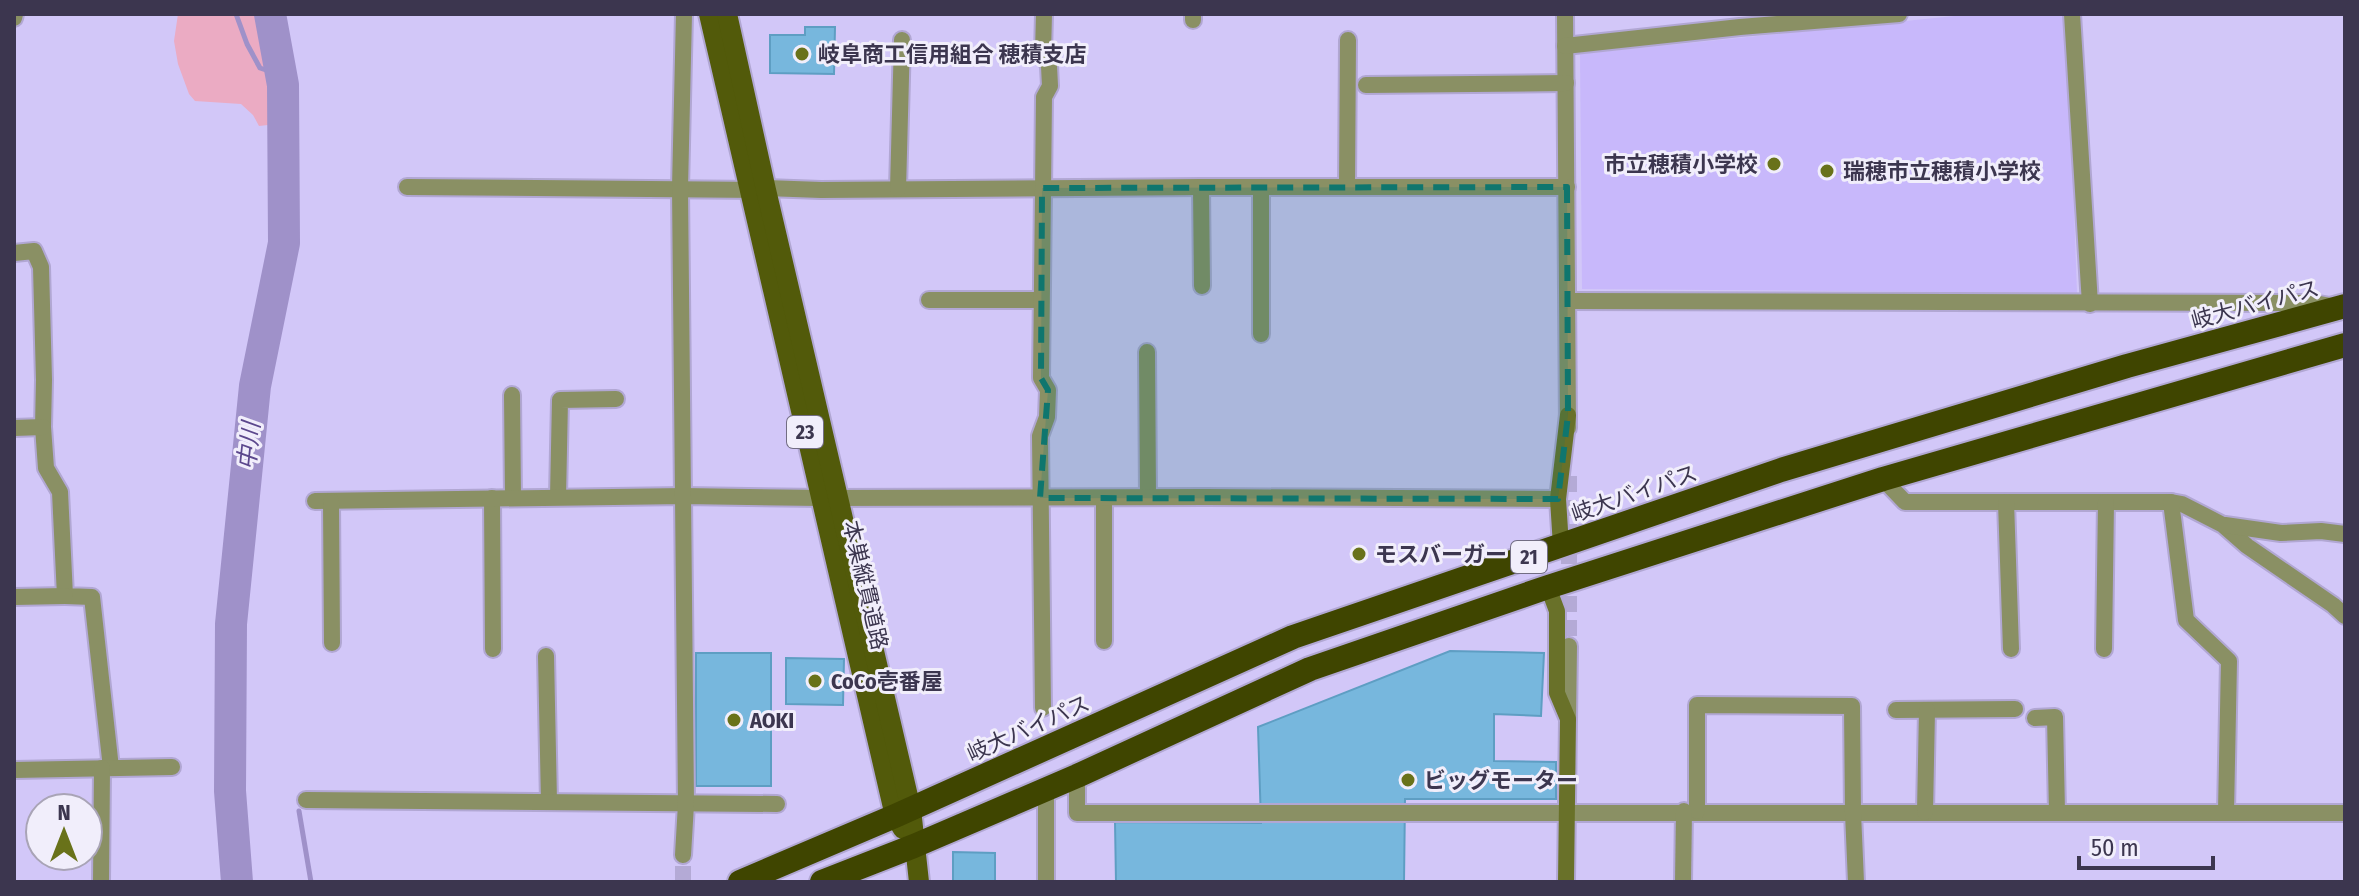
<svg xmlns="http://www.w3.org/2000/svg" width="2359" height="896" font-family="'Fira Sans Condensed','Noto Sans JP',sans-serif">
<rect width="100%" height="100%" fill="#d2c7f8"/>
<!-- built -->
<path fill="#c8b8fb" d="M1974 14H2067L2077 293 1582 289 1580 54Z"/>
<!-- green -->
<path fill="#ebabc3" d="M178 14H260L271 67 277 124 259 126 253 115 241 104 195 101 189 94 178 64 174 41Z"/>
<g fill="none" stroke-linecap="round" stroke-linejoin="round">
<!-- stream -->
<g stroke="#9f91c9" stroke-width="5">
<path d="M236 14 247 44 260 68 281 75"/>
<path d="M299 811 311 882"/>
</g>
<!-- river -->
<path stroke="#9f91c9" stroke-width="32" d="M237 882 230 791 231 624 255 386 284 243 283 85 270 14"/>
</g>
<!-- building -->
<g fill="#77b7dd" stroke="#5e9ec3" stroke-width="2">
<path d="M805 27H835L834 74 770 73V35H805Z"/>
<path d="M1450 651 1544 653 1541 716 1494 714V761L1556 762V799H1405L1404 882H1116L1115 822 1261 823 1258 727Z"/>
<rect x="696" y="653" width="75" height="133"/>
<path d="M786 658 844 659 843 705 786 704Z"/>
<path d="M953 852 995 853V882H953Z"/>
</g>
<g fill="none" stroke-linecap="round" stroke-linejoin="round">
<!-- street-tunnel -->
<g stroke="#b4aad6" stroke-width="16" stroke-dasharray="16 8" stroke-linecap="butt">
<path d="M1569 476V646"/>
<path d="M683 882V855"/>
</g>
<defs>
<g id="street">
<path d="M1193 14V20"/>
<path d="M1565 14 1568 428"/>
<path d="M2072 14 2090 304"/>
<path d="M14 18 15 14"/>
<path d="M1565 46 1740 27 1899 14"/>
<path d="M1366 85 1566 83"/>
<path d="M407 187 761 190"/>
<path d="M1201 187 1202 286"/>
<path d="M1347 187 1348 40"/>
<path d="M766 188 821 190 1201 187H1567"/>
<path d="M898 189 902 40"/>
<path d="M14 253 34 251 41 267 44 380 43 427 46 468 60 492 65 596 92 597 111 768"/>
<path d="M929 300H1041"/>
<path d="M1568 301 2313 303 2330 306"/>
<path d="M1261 334V187"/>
<path d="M1147 352 1148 497"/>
<path d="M512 395 513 498"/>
<path d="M14 428 43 427"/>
<path d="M1883 479 1905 502H2171L2182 504 2223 525 2247 546 2333 605 2345 616"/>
<path d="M558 497 560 400 616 399"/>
<path d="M492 498 493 649"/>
<path d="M1104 498V641"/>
<path d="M315 501 684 496 821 498 1206 497 1558 499"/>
<path d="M331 501 332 643"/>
<path d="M2006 502 2011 649"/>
<path d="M2171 502 2186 620 2229 661 2226 812"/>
<path d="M2225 525 2281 533 2321 531 2345 534"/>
<path d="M14 597 65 596"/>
<path d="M2104 649 2106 502"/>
<path d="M546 656 549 802"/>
<path d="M1043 708 1040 436 1047 417 1048 390 1041 378 1044 97 1050 86 1049 66 1043 53 1044 14"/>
<path d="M1896 710 2015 709"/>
<path d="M2035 718 2055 717 2057 812"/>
<path d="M1568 719 1569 646"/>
<path d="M14 770 172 767"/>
<path d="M1077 776V813H2345"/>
<path d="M306 800 777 804"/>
<path d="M1697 811V705L1852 706 1853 813 1856 882"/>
<path d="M1925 812 1927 710"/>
<path d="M683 855 686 804 680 188 684 14"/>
<path d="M101 882 102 768"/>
<path d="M1046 882V790"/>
<path d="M1683 882 1684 811"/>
</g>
<g id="secondary">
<path d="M1561 546 1558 499 1568 415"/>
<path d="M1548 587 1557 611V693L1568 719 1566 882"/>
</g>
<g id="primary">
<path d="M709 14 895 816 903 829"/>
<path d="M727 14 766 190 911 809 919 882"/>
</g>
<g id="highway">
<path d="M740 882 895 816 1293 637 1781 470 2127 366 2345 306"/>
<path d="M822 882 914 846 1077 776 1310 669 1548 587 1883 479 2345 345"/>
</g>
</defs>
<!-- street casing -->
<use href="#street" stroke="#b1a7d3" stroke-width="20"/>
<!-- secondary casing -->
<use href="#secondary" stroke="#b1a7d3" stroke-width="20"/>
<!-- primary casing -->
<use href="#primary" stroke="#b1a7d3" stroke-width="24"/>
<!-- highway casing -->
<use href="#highway" stroke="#b1a7d3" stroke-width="28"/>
<!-- street -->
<use href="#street" stroke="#8a9064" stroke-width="16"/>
<!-- secondary -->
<use href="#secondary" stroke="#697129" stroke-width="16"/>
<!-- primary -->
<use href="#primary" stroke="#525a0a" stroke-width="20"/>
<!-- highway -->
<use href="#highway" stroke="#3f4500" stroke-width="24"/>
</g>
<!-- marked area -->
<path fill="#0f766e" fill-opacity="0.2" stroke="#0f766e" stroke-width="6" stroke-dasharray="16 10" stroke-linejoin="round" d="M1567 187 1568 415 1558 499 1040 498 1048 390 1041 378 1042 188Z"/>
<!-- markers -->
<g fill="#69721a" stroke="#f1eefb" stroke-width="3">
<circle cx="802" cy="54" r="8"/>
<circle cx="1774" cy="164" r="8"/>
<circle cx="1827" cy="171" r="8"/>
<circle cx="1359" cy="554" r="8"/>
<circle cx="815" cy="681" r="8"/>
<circle cx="734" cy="720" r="8"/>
<circle cx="1408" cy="780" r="8"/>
</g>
<g text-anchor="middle" stroke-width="6" stroke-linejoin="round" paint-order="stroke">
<!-- shield labels -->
<g fill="#f1eefb" stroke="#726d83" stroke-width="2">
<rect x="787" y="416" width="36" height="32" rx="6"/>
<rect x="1511" y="541" width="36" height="32" rx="6"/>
</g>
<g font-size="20" font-weight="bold" fill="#3c364f">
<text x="805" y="439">23</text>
<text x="1529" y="564">21</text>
</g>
<!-- poi labels -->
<g font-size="22" font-weight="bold" fill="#3c364f" stroke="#f1eefb" text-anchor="start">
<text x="818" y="62">岐阜商工信用組合 穂積支店</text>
<text x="1758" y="172" text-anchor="end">市立穂積小学校</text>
<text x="1843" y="179">瑞穂市立穂積小学校</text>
<text x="1375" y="562">モスバーガー</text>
<text x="831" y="689">CoCo壱番屋</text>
<text x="750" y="728">AOKI</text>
<text x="1424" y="788">ビッグモーター</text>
</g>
<!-- street labels -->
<g font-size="22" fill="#3c364f" stroke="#f1eefb">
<text transform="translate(2255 304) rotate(-15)" y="8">岐大バイパス</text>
<text transform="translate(1634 493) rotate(-19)" y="8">岐大バイパス</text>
<text transform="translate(866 585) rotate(77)" y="8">本巣縦貫道路</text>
<text transform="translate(1028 728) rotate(-24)" y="8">岐大バイパス</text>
</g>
<!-- water labels -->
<g font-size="24" font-style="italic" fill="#5c488d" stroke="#f1eefb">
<text transform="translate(249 446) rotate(-84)" y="8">中川</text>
</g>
</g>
<!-- border -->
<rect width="2359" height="896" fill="none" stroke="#3c364f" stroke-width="32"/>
<!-- north arrow -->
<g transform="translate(64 832)"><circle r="38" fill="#f1eefb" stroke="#a9a4b6" stroke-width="2"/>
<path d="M0-6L14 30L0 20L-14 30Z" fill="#69721a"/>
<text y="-12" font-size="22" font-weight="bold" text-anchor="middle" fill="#3c364f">N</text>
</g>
<!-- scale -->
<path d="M2079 856v12h134v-12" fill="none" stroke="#3c364f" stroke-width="4"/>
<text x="2091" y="856" font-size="24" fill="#3c364f" stroke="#f1eefb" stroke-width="6" paint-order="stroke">50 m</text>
</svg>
